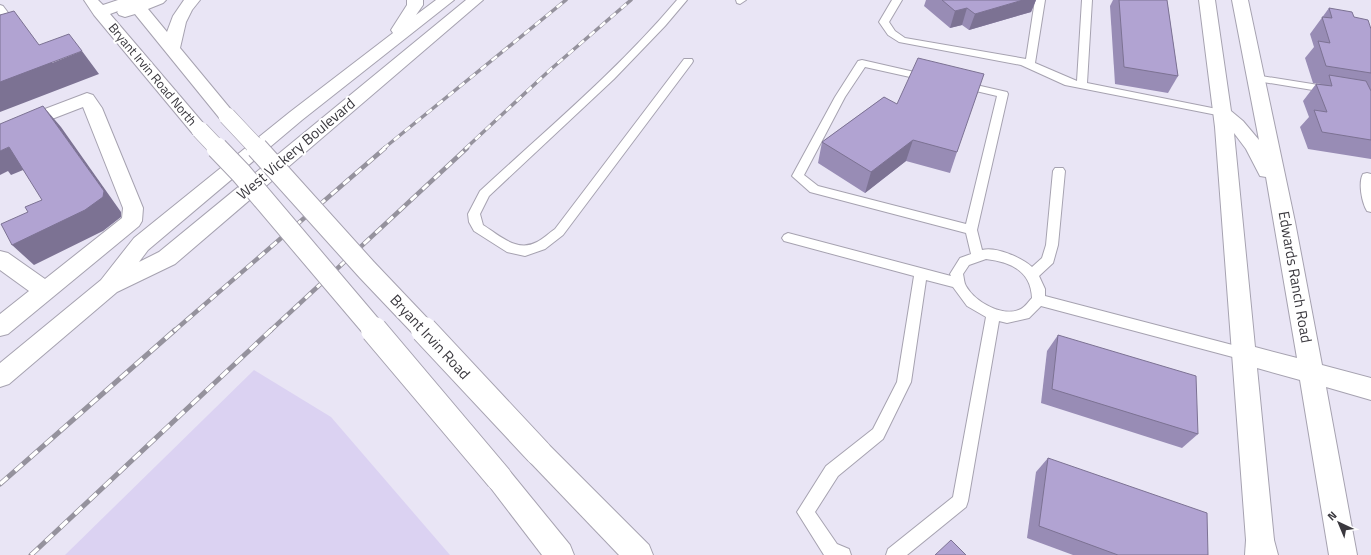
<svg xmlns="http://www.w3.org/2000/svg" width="1371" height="555" font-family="'Titillium Web',sans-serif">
<rect width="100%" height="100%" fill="#e9e5f5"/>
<!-- green -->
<path fill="#dbd2f2" d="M254 370 331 417 450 555H65Z"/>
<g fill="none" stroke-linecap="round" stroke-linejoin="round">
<defs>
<g id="service">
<path d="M677 0H687L665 26 614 79 489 196 480 214 483 225C499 235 517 253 537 242 543 239 549 233 555 229L684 59H692L693 61 692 63 563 235 545 249 525 256 507 252 474 231 469 222 468 214 480 191C547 129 618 70 677 0Z"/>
<path d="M736 0H746L740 4 737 3Z"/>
<path d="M892 0H902L889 22 895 31 905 38 1026 59 1035 0H1045L1035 63 1077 81 1082 0H1092L1087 83 1222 110 1227 113 1222 116 1065 85 1021 65 899 42 888 35 879 22Z"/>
<path d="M0 5 3 6 15 22 17 24 15 26 0 31V25L6 23 0 14Z"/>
<path d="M862 60 932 76 933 78 928 81 865 67 845 97 804 175 818 186 966 224 997 96 959 87 958 85 963 82 1007 92 1008 94 977 230 982 250C996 246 1022 258 1032 267L1042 258 1046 245 1053 171 1055 168H1063L1065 171 1058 245 1053 263 1039 276 1045 289V296L1244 348 1249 350 1251 354 1249 358 1244 360 1041 306 1029 318 1007 323 999 321 968 501 966 507 907 555H886L888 549 953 497 986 317 967 306 953 287 926 280 911 382 909 386 883 439 838 476 815 512 837 544 849 549 851 555H824L797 512 826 466 873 429 897 382 914 276 784 241 782 238 784 235 788 233 951 276 950 274 960 258 971 254 966 233 810 192 792 176 835 97 858 61ZM986 259C1011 262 1031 271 1032 298 1029 301 1025 307 1021 309 1003 318 975 302 966 286 964 283 964 278 963 274L969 265Z"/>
<path d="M1255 75 1331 87 1336 90 1331 93 1251 80 1250 78Z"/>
<path d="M1367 173 1371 174V212L1367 211C1362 203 1358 183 1363 174Z"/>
</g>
<path id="minor" d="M87 93 93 95 102 108 143 208 142 221 139 226 8 334 0 336V314L29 291 0 270V251L8 253 45 279 122 218 123 208 83 107 0 139V126Z"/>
<path id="tertiary" d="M1199 0H1215L1231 111 1243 121 1259 140 1232 0H1248L1295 222 1322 365 1371 378V400L1326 387 1357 555H1329L1300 380 1257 368 1274 540 1278 555H1250L1246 540 1215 127ZM1234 133 1246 149 1260 176 1266 177 1297 358 1255 347Z"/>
<g id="secondary">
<path d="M84 0H98L103 5 118 0H166L163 3 148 9 167 32 173 16 184 0H200L192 10 186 22 180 48 233 112 236 116 233 120 227 122 221 120 135 14 125 17 119 15 117 12 118 11 110 14 209 130 207 134 200 136 193 134 94 15Z"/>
<path d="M407 0H423V5L416 15 436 0H454L302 120 148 250 139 262 159 252 466 0H483L175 264 117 292 9 384 0 387V363L101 280 134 238 290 112 393 33 391 30 407 5Z"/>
<path d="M538 440 547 443 649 545 653 555H619L529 461 525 452 529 443Z"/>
<path d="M499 465 508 469 570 545 574 555H542L490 487 486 478 490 469Z"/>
<path d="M1260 526 1270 530 1274 540 1273 555H1245L1246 540 1250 530Z"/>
</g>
</defs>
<!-- service casing -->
<use href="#service" stroke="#a6a2b0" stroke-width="2"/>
<!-- minor casing -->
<use href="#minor" stroke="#a6a2b0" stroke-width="2"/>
<!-- tertiary casing -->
<use href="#tertiary" stroke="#a6a2b0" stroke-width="2"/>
<!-- secondary casing -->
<use href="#secondary" stroke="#a6a2b0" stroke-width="2"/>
<!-- service -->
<use href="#service" fill="#fff" fill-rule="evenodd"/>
<!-- minor -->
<use href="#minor" fill="#fff" fill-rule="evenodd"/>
<!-- tertiary -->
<use href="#tertiary" fill="#fff" fill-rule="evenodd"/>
<!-- secondary -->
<use href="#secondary" fill="#fff" fill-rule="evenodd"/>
<defs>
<g id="rail-far2">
<path d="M383 149 566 0"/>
<path d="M465 149 551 69 631 0"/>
</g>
<g id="rail-far1">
<path d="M174 331 385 148"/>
<path d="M270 331 467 148"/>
</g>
<g id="rail">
<path d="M0 484 175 330"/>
<path d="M31 555 271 330"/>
</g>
</defs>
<!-- rail-far2 casing -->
<use href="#rail-far2" stroke="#95929d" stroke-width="3.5"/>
<!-- rail-far1 casing -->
<use href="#rail-far1" stroke="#95929d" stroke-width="4.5"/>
<!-- rail casing -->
<use href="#rail" stroke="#95929d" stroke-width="5"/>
<!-- rail-far2 -->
<use href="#rail-far2" stroke="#fff" stroke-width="2.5" stroke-dasharray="7" stroke-linecap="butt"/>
<!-- rail-far1 -->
<use href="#rail-far1" stroke="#fff" stroke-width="3" stroke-dasharray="8" stroke-linecap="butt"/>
<!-- rail -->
<use href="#rail" stroke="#fff" stroke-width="3.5" stroke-dasharray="10" stroke-linecap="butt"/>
<defs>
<g id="secondary-bridge-far2">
<path d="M227 116 258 149"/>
<path d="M200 130 218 149"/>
</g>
<g id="secondary-bridge-far1">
<path d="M217 148 241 173 375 331"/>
<path d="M257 148 367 270 425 331"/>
</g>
<g id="secondary-bridge">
<path d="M374 330 499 478"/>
<path d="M424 330 538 452"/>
</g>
</defs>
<!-- secondary-bridge-far2 casing -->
<use href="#secondary-bridge-far2" stroke="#a6a2b0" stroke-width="18" stroke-linecap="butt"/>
<!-- secondary-bridge-far1 casing -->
<use href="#secondary-bridge-far1" stroke="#a6a2b0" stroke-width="23" stroke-linecap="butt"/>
<!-- secondary-bridge casing -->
<use href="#secondary-bridge" stroke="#a6a2b0" stroke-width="28" stroke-linecap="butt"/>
<!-- secondary-bridge-far2 -->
<use href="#secondary-bridge-far2" stroke="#fff" stroke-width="17"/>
<!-- secondary-bridge-far1 -->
<use href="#secondary-bridge-far1" stroke="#fff" stroke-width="21"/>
<!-- secondary-bridge -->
<use href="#secondary-bridge" stroke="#fff" stroke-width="26"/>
</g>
<!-- wall -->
<g fill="#988cb5">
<path d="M926 0H1036L1031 12 969 30 962 25 950 28 924 6Z"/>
<path d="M1113 0H1167L1178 76 1168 93 1115 84 1110 6Z"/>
<path d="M1329 8 1354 17 1371 29V159L1308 149 1300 127 1309 117 1303 101 1316 84H1321L1313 83 1305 58 1314 47 1310 34Z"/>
<path d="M884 97 957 152 950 173 906 161 865 193 818 163 822 142Z"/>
<path d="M1058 335 1198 434 1182 448 1041 403 1047 351Z"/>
<path d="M1048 458 1208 555H1073L1027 538 1036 472Z"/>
</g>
<!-- shaded-wall -->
<g fill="#7c7293">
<path d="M1023 0H1036L1031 12 969 30 975 14Z"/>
<path d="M967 8 962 25 950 28 955 11Z"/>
<path d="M14 11 52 63 82 51 99 74 0 112V82L39 45Z"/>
<path d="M43 106 61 127 121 212V217L103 231 34 265 12 245 104 191Z"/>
<path d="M913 140 906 161 865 193 871 172Z"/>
<path d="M9 147 28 168 11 175 8 171 0 175V151Z"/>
</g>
<!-- building -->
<g fill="#b1a3d2" stroke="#7c7293">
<path d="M942 0H1023L975 14 967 8 955 11Z"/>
<path d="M1119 0H1167L1178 76 1124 67Z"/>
<path d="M1329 8 1352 12 1354 17 1368 20 1371 29V73L1326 66 1318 41 1330 43 1322 17 1332 18Z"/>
<path d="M14 11 39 45 69 34 82 51 0 82V15Z"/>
<path d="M918 58 984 74 957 152 913 140 871 172 822 142 884 97 897 104Z"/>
<path d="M1329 75 1366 81 1371 91V140L1322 132 1314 110 1327 112 1316 84 1332 86Z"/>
<path d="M43 106 104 191 103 197 85 210 12 245 1 224 28 212 25 207 42 200 9 147 0 151V124Z"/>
<path d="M1058 335 1196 376 1198 434 1052 389Z"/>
<path d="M1048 458 1207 513 1208 555H1118L1039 526Z"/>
<path d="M951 540 966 555H935Z"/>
</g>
<g text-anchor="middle" stroke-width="4" stroke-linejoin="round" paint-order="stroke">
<!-- far-street labels -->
<g font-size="13" fill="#3a383e" stroke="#fff">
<text transform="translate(153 74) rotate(50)" y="5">Bryant Irvin Road North</text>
</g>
<!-- street labels -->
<g font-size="15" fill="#3a383e" stroke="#fff">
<text transform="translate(296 149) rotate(-40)" y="5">West Vickery Boulevard</text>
<text transform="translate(1295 277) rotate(80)" y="5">Edwards Ranch Road</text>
<text transform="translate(430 337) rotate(47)" y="5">Bryant Irvin Road</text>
</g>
</g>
<!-- north arrow -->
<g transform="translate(1339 523) rotate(316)" stroke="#ffffff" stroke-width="3" paint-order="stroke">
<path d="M0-3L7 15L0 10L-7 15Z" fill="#3a383e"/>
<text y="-6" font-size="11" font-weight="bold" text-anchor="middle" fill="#3a383e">N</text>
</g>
</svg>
